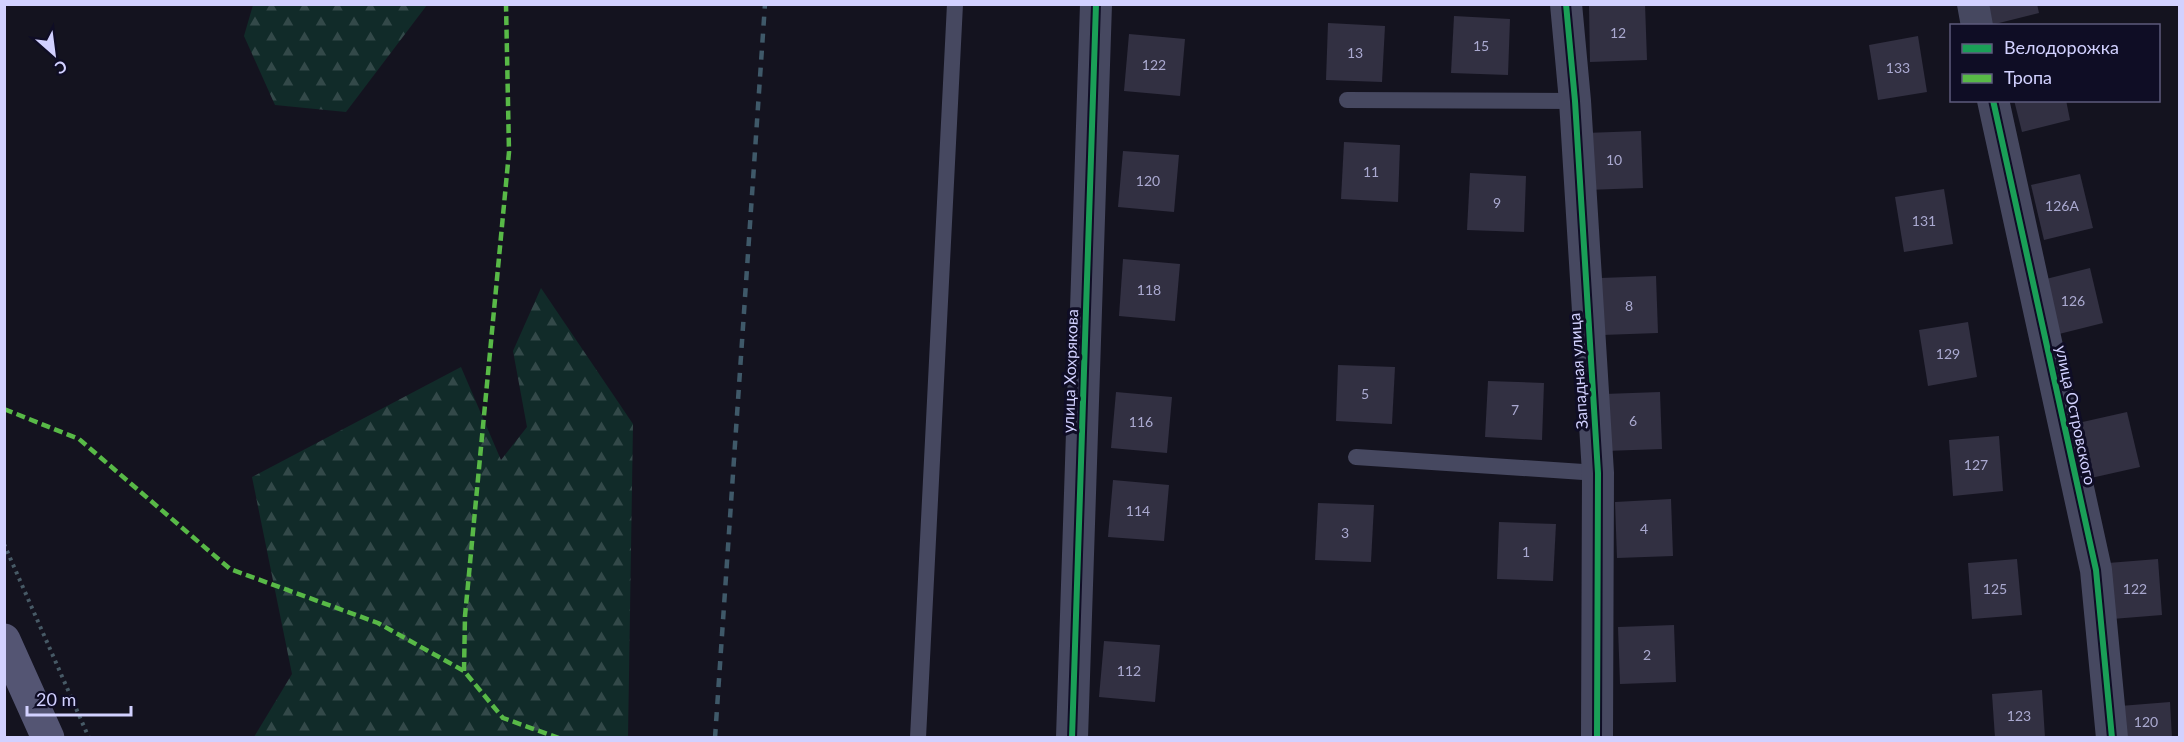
<svg xmlns="http://www.w3.org/2000/svg" width="2184" height="742" font-family="Lato,sans-serif">
<defs>
<pattern id="forest-firs" width="22" height="20" patternUnits="userSpaceOnUse" patternTransform="scale(1.5)"><rect width="22" height="20" fill="#112b29"/><path d="M5 1l3.5 6h-7zM16 11l3.5 6h-7z" fill="#334949"/></pattern>
</defs>
<rect width="100%" height="100%" fill="#14131f"/>
<!-- forest -->
<g fill="url(#forest-firs)">
<path d="M253 5V4L427 5 346 112 275 105 244 36Z"/>
<path d="M541 288 633 424 628 737H254L292 674 252 477 461 367 501 460 527 427 513 351Z"/>
</g>
<!-- building -->
<g fill="#323042">
<path d="M1645 4 1647 60 1590 62 1589 6Z"/>
<path d="M1986 4H2037L2039 13 1991 25Z"/>
<path d="M1454 16 1510 19 1508 75 1451 73Z"/>
<path d="M1328 23 1385 26 1382 82 1326 80Z"/>
<path d="M1129 34 1185 39 1180 96 1124 91Z"/>
<path d="M1918 36 1927 92 1878 100 1869 45Z"/>
<path d="M2014 100H2066L2070 120 2022 132Z"/>
<path d="M1641 131 1643 188 1586 190 1585 133Z"/>
<path d="M1344 142 1400 145 1398 202 1341 199Z"/>
<path d="M1123 151 1179 155 1174 212 1118 207Z"/>
<path d="M1470 173 1526 176 1524 232 1467 230Z"/>
<path d="M2080 174 2093 228 2044 240 2031 185Z"/>
<path d="M1944 189 1953 244 1904 252 1895 197Z"/>
<path d="M1123 259 1180 264 1175 321 1119 316Z"/>
<path d="M2090 268 2103 323 2055 335 2042 280Z"/>
<path d="M1656 276 1658 333 1602 335 1600 278Z"/>
<path d="M1968 322 1977 377 1928 386 1919 330Z"/>
<path d="M1338 365 1395 367 1392 424 1336 421Z"/>
<path d="M1488 381 1544 383 1542 440 1485 437Z"/>
<path d="M1116 392 1172 397 1167 453 1111 448Z"/>
<path d="M1660 392 1662 449 1605 451 1604 394Z"/>
<path d="M2127 412 2140 467 2091 478 2078 423Z"/>
<path d="M1999 436 2003 491 1953 496 1949 440Z"/>
<path d="M1113 480 1169 485 1164 541 1108 537Z"/>
<path d="M1671 499 1673 556 1617 558 1615 502Z"/>
<path d="M1318 503 1374 505 1371 562 1315 560Z"/>
<path d="M1499 522 1556 524 1553 581 1497 579Z"/>
<path d="M2017 559 2022 615 1972 619 1968 563Z"/>
<path d="M2158 559 2162 615 2112 619 2108 563Z"/>
<path d="M1674 625 1676 682 1620 684 1618 627Z"/>
<path d="M1104 641 1160 645 1155 702 1099 697Z"/>
<path d="M2042 690 2045 738H1995L1992 694Z"/>
<path d="M2170 702 2172 738H2122L2120 706Z"/>
</g>
<g fill="none" stroke-linecap="round" stroke-linejoin="round">
<!-- path -->
<path stroke="#475a66" stroke-width="4" stroke-dasharray="3 4.5" stroke-linecap="butt" d="M4 544 89 738"/>
<!-- lane -->
<g stroke="#464860" stroke-width="16">
<path d="M1347 100 1575 101"/>
<path d="M1356 457 1598 473"/>
<path d="M918 738 955 4"/>
</g>
<!-- street -->
<g stroke="#464860" stroke-width="32">
<path d="M1566 4 1575 101 1598 473 1597 738"/>
<path d="M1973 4 1977 26"/>
<path d="M1993 100 2096 570 2112 738"/>
<path d="M1072 738 1096 4"/>
</g>
<!-- secondary -->
<path stroke="#545573" stroke-width="33" d="M4 640 48 738"/>
<!-- rail -->
<path stroke="#3f5969" stroke-width="4.5" stroke-dasharray="9 8" stroke-linecap="butt" d="M715 738 765 4"/>
<!-- quiet -->
<g stroke="#58b947" stroke-width="4.5" stroke-dasharray="9 4.5" stroke-linecap="butt">
<path d="M4 409 79 439 230 569 378 623 464 671 503 718 559 738"/>
<path d="M464 671 465 616 509 152 506 4"/>
</g>
<defs>
<g id="cycleway">
<path d="M1566 4 1575 101 1598 473 1597 738"/>
<path d="M1993 100 2096 570 2112 738"/>
<path d="M1072 738 1096 4"/>
</g>
</defs>
<!-- cycleway casing -->
<use href="#cycleway" stroke="#0f0d25" stroke-width="10"/>
<!-- cycleway -->
<use href="#cycleway" stroke="#1a9f57" stroke-width="6"/>
</g>
<g text-anchor="middle" stroke-width="6" stroke-linejoin="round" paint-order="stroke">
<!-- number labels -->
<g font-size="14" fill="#aaa9d0">
<text x="1618" y="38">12</text>
<text x="1481" y="51">15</text>
<text x="1355" y="58">13</text>
<text x="1154" y="70">122</text>
<text x="1898" y="73">133</text>
<text x="1614" y="165">10</text>
<text x="1371" y="177">11</text>
<text x="1148" y="186">120</text>
<text x="1497" y="208">9</text>
<text x="2062" y="211">126А</text>
<text x="1924" y="226">131</text>
<text x="1149" y="295">118</text>
<text x="2073" y="306">126</text>
<text x="1629" y="311">8</text>
<text x="1948" y="359">129</text>
<text x="1365" y="399">5</text>
<text x="1515" y="415">7</text>
<text x="1633" y="426">6</text>
<text x="1141" y="427">116</text>
<text x="1976" y="470">127</text>
<text x="1138" y="516">114</text>
<text x="1644" y="534">4</text>
<text x="1345" y="538">3</text>
<text x="1526" y="557">1</text>
<text x="1995" y="594">125</text>
<text x="2135" y="594">122</text>
<text x="1647" y="660">2</text>
<text x="1129" y="676">112</text>
<text x="2019" y="721">123</text>
<text x="2146" y="727">120</text>
</g>
<!-- street labels -->
<g font-size="16" fill="#d2d1ff" stroke="#0f0d25">
<text transform="translate(1070 371) rotate(-88)" y="6">улица Хохрякова</text>
<text transform="translate(1578 371) rotate(-94)" y="6">Западная улица</text>
<text transform="translate(2076 415) rotate(78)" y="6">улица Островского</text>
</g>
</g>
<!-- border -->
<rect width="2184" height="742" fill="none" stroke="#d2d1ff" stroke-width="12"/>
<!-- legend -->
<rect x="1950" y="24" width="210" height="78" fill="#0f0d25" stroke="#5d5b7c" stroke-width="1.5"/>
<rect x="1962" y="44" width="30" height="9" fill="#1a9f57" stroke="#5d5b7c" stroke-width="1.5"/>
<text x="2004" y="54" font-size="18" fill="#d2d1ff">Велодорожка</text>
<rect x="1962" y="74" width="30" height="9" fill="#58b947" stroke="#5d5b7c" stroke-width="1.5"/>
<text x="2004" y="84" font-size="18" fill="#d2d1ff">Тропа</text>
<!-- north arrow -->
<g transform="translate(54 54) rotate(152)" stroke="#0f0d25" stroke-width="4.5" paint-order="stroke">
<path d="M0-4.5L10 22L0 15L-10 22Z" fill="#d2d1ff"/>
<text y="-9" font-size="16" font-weight="bold" text-anchor="middle" fill="#d2d1ff">С</text>
</g>
<!-- scale -->
<path d="M27 706v9h104v-9" fill="none" stroke="#d2d1ff" stroke-width="3"/>
<text x="36" y="706" font-size="18" fill="#d2d1ff" stroke="#0f0d25" stroke-width="4.5" paint-order="stroke">20 m</text>
</svg>
